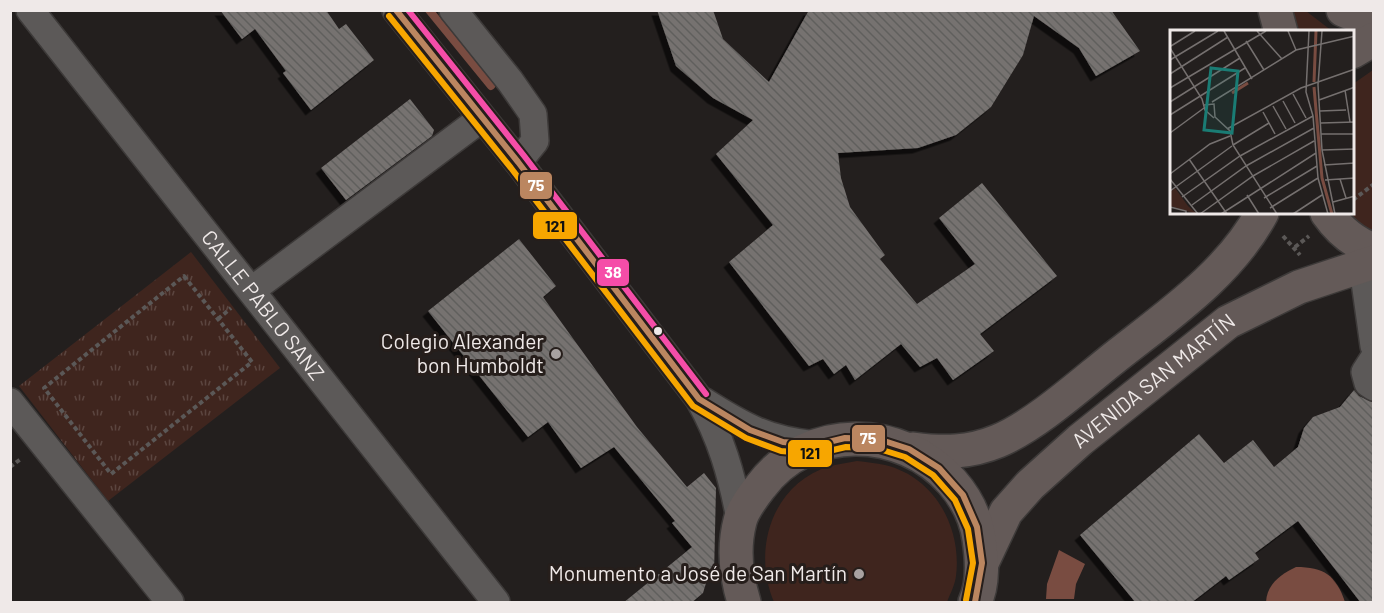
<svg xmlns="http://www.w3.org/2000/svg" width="1384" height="613" font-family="Barlow,sans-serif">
<defs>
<pattern id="park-tufts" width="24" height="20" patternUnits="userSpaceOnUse" patternTransform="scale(1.5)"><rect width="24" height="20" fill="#3f251e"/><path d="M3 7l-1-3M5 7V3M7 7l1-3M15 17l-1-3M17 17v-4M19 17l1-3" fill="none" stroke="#5b453f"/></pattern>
<pattern id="building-back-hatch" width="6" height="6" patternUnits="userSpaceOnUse" patternTransform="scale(1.5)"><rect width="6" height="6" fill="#767270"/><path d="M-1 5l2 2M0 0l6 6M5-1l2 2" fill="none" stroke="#615e5d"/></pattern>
<filter id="shadow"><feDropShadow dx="-5.5" dy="5.5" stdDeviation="0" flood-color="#0009"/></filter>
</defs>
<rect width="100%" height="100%" fill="#231f1e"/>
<!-- grass -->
<g fill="#3f251e">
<path d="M1291 11H1306L1332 31H1300Z"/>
<path d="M1373 70V239L1340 213H1352L1353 84Z"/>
<path d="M857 461C866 462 876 463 885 465 935 477 962 528 956 576 955 585 950 594 947 602H774C752 551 771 484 830 466 838 464 848 463 857 461Z"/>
</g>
<!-- park -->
<path fill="url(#park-tufts)" d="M191 252 280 368 108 501 19 386Z"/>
<!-- water -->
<g fill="#794c41">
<path d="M1059 550 1085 564 1076 584 1074 599H1046L1047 584Z"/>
<path d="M1296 567C1324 567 1336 575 1345 602H1266C1267 584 1281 574 1296 567Z"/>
</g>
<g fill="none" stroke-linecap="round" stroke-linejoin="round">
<!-- stream -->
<path stroke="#794c41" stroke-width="8" d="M429 10 491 86"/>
</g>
<!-- building -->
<g fill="url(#building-back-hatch)" filter="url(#shadow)">
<path d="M220 10H326L339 29 346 24 374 60 311 110 283 73 286 71 255 29 242 39Z"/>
<path d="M657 10H713L723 39 769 82 809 10H1111L1140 51 1096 76 1079 48 1034 16 1023 55 991 107 956 135 918 148 838 153 841 178 850 207 885 255 880 259 917 304 975 264 939 218 982 183 1057 276 980 334 994 351 953 380 937 358 920 367 901 344 855 380 846 365 834 374 823 359 809 366 729 262 773 225 716 154 753 120 713 98 676 66Z"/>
<path d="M410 99 434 130 432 136 346 200 321 168Z"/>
<path d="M519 239 556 286 543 297 637 427 687 487 704 473 716 488 714 575 710 570 703 593 691 603H623L692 547 672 523 675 521 614 447 581 468 548 422 528 437 428 311Z"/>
<path d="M1354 390 1359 396 1374 403V603H1361L1298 521 1255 553 1259 559 1229 580 1226 576 1191 603H1136L1080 535 1199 434 1224 463 1253 440 1274 467 1298 447 1304 428 1313 417 1340 407Z"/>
</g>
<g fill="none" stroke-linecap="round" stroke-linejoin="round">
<defs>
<g id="minor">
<path id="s1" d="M30 10 496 602"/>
<path d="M396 10 518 162 699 399C721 437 732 476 740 519"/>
<path d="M453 10 510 81 533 114 535 141 518 162"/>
<path d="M1360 246 1374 346"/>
<path d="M252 290 482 118"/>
<path d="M1374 358 1365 372 1368 383 1374 387"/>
<path d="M703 401C744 427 767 440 816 445"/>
<path d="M10 402 170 602"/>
</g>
<g id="major">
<path d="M1275 10 1281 32"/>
<path d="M1343 10 1374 23"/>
<path d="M1352 52 1374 39"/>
<path d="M1327 213C1339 230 1354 243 1374 250"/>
<path d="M913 449C943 453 969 453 998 441 1034 426 1078 387 1109 362 1164 318 1228 276 1262 213"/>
<path id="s2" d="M982 563 1006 512 1030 485 1080 440 1228 322 1299 287 1374 262"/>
<path d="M744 602C736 576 733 548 740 521 743 509 754 495 761 486 808 423 902 425 952 482 966 498 976 518 979 539 982 559 984 583 975 602"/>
</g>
</defs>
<!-- minor casing -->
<use href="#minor" stroke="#3d3a39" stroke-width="30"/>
<!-- major casing -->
<use href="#major" stroke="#3d3a39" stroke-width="36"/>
<!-- path -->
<g stroke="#5b5857" stroke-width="4" stroke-dasharray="4.5 3" stroke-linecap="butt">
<path d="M1353 200 1374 184"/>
<path d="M1283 236 1300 255"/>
<path d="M1295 247 1309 236"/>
<path d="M184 276 252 362 111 474 44 388Z"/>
<path d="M218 319 231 308"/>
<path d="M10 467 22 458"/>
</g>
<!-- minor -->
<use href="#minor" stroke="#5c5958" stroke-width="27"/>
<!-- major -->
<use href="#major" stroke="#645a58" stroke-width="33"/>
<defs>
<path id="bus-1" d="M396 10 518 162 699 399 750 430 783 442 816 445 845 438 878 439 909 449 939 468 963 495 977 527 982 563 975 602"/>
<path id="bus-2" d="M389 16 511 168 693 406 746 438 781 451 816 454 846 447 876 448 905 457 933 475 955 500 968 529 973 563 966 600"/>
<path id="bus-3" d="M408 10 525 157 706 394"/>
</defs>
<!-- bus-1 casing -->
<use href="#bus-1" stroke="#261e1b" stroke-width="10"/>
<!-- bus-2 casing -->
<use href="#bus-2" stroke="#261e1b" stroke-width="10"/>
<!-- bus-3 casing -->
<use href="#bus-3" stroke="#261e1b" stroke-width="10"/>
<!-- bus-1 -->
<use href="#bus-1" stroke="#bb8660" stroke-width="6"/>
<!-- bus-2 -->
<use href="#bus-2" stroke="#f7a600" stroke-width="6"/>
<!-- bus-3 -->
<use href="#bus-3" stroke="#f54da8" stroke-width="6"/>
</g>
<!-- markers -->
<circle fill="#efe9e8" stroke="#261e1b" stroke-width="2" cx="658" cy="331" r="5"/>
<g fill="#a8a2a1" stroke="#261e1b" stroke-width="2">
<circle cx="556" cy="354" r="6"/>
<circle cx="859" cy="574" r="6"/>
</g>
<g text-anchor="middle" stroke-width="6" stroke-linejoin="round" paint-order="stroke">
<!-- street labels -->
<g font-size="21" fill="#efe9e8" stroke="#261e1b">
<text dy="7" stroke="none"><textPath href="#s1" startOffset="376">CALLE PABLO SANZ</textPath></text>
<text dy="7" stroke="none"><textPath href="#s2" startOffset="254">AVENIDA SAN MARTÍN</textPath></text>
</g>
<!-- poi labels -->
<g font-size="21" fill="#efe9e8" stroke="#261e1b" text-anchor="end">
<text x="544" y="349">Colegio Alexander<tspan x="544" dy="24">bon Humboldt</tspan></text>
<text x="847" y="581">Monumento a José de San Martín</text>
</g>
</g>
<!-- overview -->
<g transform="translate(1170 30)">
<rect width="184" height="184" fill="#231f1e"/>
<path d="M5 158 18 176 27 184 0 176V162Z" fill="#3f251e"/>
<path fill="none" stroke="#794c41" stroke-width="3" d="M144 52 146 1M144 57 152 148 162 184M62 63 78 53"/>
<path fill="none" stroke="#75706f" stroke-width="1.5" d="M54 1 82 49M87 1 112 29M118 1 126 20M139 1 136 62 143 86 148 148 158 184M152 1 148 55 152 120 165 184M76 11 94 40M1 16 25 1M0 18 32 69 35 80 44 88M0 30 48 1M0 44 58 7M0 58 96 1M175 60 180 92M123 64 136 88M149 70 185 57M113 71 125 93M0 72 70 28M42 72 126 20 185 6M34 75 44 74 45 87 60 101 63 115 107 184M103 76 116 99M150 81 176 80M93 82 105 104M0 85 75 38M151 93 185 92M57 99 131 58 185 39M0 103 34 78M151 104H185M63 115 99 93M152 120 185 119M19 129 57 184M154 135 185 133M0 144 40 114 60 106M0 149 28 184M170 149 176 168M155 150 185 148M0 161 62 116M77 165 89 184M12 167 70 126 143 86M94 168 147 136M163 172 185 166M22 175 76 136 144 98M0 177 16 181V184M100 178 148 148M30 184 83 146 144 111M51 184 146 123M123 184 152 165"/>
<path fill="#1a7c74" fill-opacity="0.15" stroke="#1a7c74" stroke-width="3" d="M41 38 68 41 62 103 34 100Z"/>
<rect width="184" height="184" fill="none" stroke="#efe9e8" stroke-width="3"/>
</g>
<g stroke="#261e1b" stroke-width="2">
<rect x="519" y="171" width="34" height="29" rx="6" fill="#bb8660"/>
<rect x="532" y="211" width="46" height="29" rx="6" fill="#f7a600"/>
<rect x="596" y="258" width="34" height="29" rx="6" fill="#f54da8"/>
<rect x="851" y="424" width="35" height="29" rx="6" fill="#bb8660"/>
<rect x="787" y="439" width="46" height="29" rx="6" fill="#f7a600"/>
</g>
<g font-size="16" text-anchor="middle" font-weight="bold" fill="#fff">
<text x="536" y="191">75</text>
<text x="613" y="278">38</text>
<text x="868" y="444">75</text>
</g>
<g font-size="16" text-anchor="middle" font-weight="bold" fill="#111">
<text x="555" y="232">121</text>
<text x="810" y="459">121</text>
</g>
<!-- border -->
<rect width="1384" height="613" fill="none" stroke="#efe9e8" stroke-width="24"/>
</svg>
